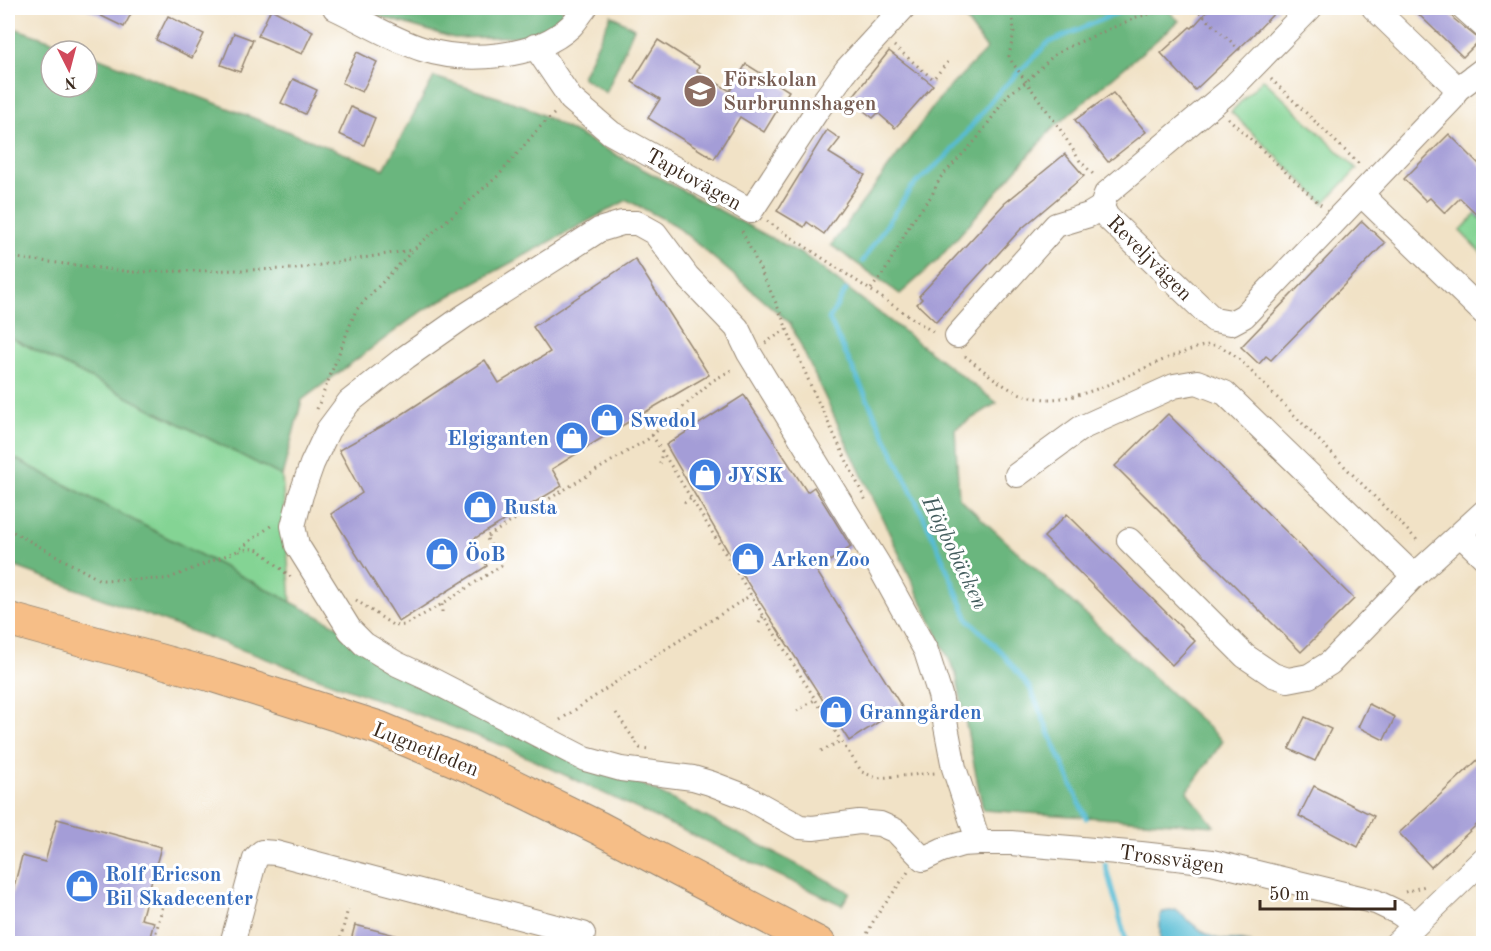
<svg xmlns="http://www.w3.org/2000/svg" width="1491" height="951" font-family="'Old Standard TT',serif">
<rect width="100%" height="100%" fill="#fff"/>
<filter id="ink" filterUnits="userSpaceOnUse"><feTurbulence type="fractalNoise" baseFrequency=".0167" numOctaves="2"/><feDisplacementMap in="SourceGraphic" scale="12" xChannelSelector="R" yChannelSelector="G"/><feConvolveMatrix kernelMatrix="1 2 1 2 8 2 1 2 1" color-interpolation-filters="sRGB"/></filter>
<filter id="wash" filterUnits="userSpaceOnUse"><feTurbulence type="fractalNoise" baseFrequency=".008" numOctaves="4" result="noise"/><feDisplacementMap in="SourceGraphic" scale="24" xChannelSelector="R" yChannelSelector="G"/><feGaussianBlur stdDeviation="1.35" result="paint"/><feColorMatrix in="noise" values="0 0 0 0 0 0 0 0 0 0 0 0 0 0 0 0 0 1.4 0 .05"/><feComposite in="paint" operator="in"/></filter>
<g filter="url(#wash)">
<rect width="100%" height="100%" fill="#f1e2c6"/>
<!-- green -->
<g fill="#84d494" stroke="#607f59" stroke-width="1.5">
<path d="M1263 79 1357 169 1324 203 1231 112Z"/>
<path d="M1476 214 1483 221V255L1460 231Z"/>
<path d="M8 336 282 476 291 602 8 455Z"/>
</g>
<!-- forest -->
<g fill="#6bb67e" stroke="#53704e" stroke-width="1.5">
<path d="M351 8H559L566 12 534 36 454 38Z"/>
<path d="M957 8H1165L1179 21 1050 131 936 262 900 294 831 245 942 95 987 49Z"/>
<path d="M611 15 634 28 606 93 582 77Z"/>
<path d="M8 26 81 51H51V87H87V53L384 169 434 77 525 106 805 256 997 403 955 429 959 498 1223 741 1187 792 1214 826 983 810 956 674 790 323 675 225 627 200 422 311 302 400 282 476 8 336Z"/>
<path d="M8 455 850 892 842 905 501 745 8 564Z"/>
</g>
<!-- water -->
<path fill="#56bcd4" stroke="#487379" stroke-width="1.5" d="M1176 910C1188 919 1203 936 1219 939 1231 941 1238 939 1251 943H1160V916L1163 912Z"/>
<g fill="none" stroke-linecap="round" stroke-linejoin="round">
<!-- stream -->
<g stroke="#56bcd4" stroke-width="5">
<path d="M863 261 911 188 950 153 996 95 1048 43 1128 8"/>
<path d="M846 290 829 319 936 543 968 619 1002 653 1030 688 1086 818"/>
<path d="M1105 864 1127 944"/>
</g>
</g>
<g id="blocks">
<!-- building -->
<g fill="#a49dd7">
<path d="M85 8H134L124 27Z"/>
<path d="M1210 8H1279L1250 38 1195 90 1161 53 1190 27 1192 28Z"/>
<path d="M1412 8H1446L1454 19 1480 40 1463 57Z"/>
<path d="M271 9 313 31 302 54 258 36Z"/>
<path d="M168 16 204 34 192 58 156 40Z"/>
<path d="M234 33 253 40 240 72 221 65Z"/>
<path d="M658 40 699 66 697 71 730 91 746 64 789 91 764 132 740 117 714 159 648 118 660 99 632 82Z"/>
<path d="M889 51 933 85 895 128 878 113 873 118 850 100Z"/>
<path d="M357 52 377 62 362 92 342 83Z"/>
<path d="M293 79 317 90 305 114 281 103Z"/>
<path d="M1113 93 1146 132 1108 162 1075 120Z"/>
<path d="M351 107 375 118 364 145 339 134Z"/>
<path d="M827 130 840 139 829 153 865 175 824 234 807 222 804 227 777 211Z"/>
<path d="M1449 134 1484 169V221L1460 198 1445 213 1430 198 1426 201 1404 179Z"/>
<path d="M1065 154 1084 176 1020 230 936 322 917 304 922 299 919 296 1005 203Z"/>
<path d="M1362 221 1385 243 1271 360 1266 356 1259 364 1241 347Z"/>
<path d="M635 259 709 375 613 431 552 469 562 486 472 540 487 566 399 622 331 514 362 493 339 450 395 419 485 360 499 383 550 352 533 327Z"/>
<path d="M744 395 807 492 814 487 851 547 816 570 902 707 849 741 733 560 666 445Z"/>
<path d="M1168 414 1354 599 1301 652 1115 466Z"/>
<path d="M1067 514 1195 641 1172 665 1044 537Z"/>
<path d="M1369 704 1395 717 1384 740 1358 727Z"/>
<path d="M1305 717 1331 729 1315 761 1289 749Z"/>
<path d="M1484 754V818L1431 867 1399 833Z"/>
<path d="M1314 786 1374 816 1358 847 1299 816Z"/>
<path d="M57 819 161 847 141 919 154 922 148 944H8V909L22 856 45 862Z"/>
<path d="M355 925 407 938V944H350Z"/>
</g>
</g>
</g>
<g filter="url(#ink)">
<use href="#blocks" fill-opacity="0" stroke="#968672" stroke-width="1.5"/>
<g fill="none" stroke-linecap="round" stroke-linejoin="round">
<defs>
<g id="minor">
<path d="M335 8C363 21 393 40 422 49 466 63 536 59 571 26 576 21 580 14 585 8"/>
<path d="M1310 8 1230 90 1106 194 1102 207 1107 217 1214 320 1231 323 1244 316 1452 99 1456 90 1455 86 1374 8"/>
<path d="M1464 8 1484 26"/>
<path d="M535 46 571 99 611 133 751 211 816 112 847 69 903 8"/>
<path d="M1456 90 1484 69"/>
<path d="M1361 194 1484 313"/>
<path d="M957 336 1056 225 1089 215 1102 207"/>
<path d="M1017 475 1081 428 1174 386 1197 382 1225 393 1414 576"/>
<path d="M1461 535 1484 557"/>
<path d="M1129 540 1245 656 1273 675 1288 680 1309 676 1330 663 1414 576 1484 512"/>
<path d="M979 843 954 768 940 695 926 651 878 564 749 353 737 328 687 276 655 233 637 223H622L599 230 463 317 406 357 349 402 328 430 312 464 301 495 293 526 297 545 350 630 364 644 397 664 434 681 585 759 621 769 693 778 710 783 744 796 800 827 813 828 859 822 880 824 896 831 923 859 942 850 962 844 979 843H1011L1141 854 1212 862 1376 902 1399 913 1415 924"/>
<path d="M232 944 255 859 262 852 276 853 583 934 581 944"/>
<path d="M1396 944 1484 859"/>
</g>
<path id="highway" d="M8 619 215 676 379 728 491 775 599 828 819 944"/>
</defs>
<!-- minor casing -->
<use href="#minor" stroke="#968672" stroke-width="26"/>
<!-- highway casing -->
<use href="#highway" stroke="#968672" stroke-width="35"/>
<!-- path -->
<g stroke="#968672" stroke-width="3" stroke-dasharray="1.5 4.5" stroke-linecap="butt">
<path d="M1012 8 1014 32 1009 56 1012 62 1058 126 1080 161 1094 175"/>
<path d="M1195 8 1240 50"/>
<path d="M894 46 933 79 948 62"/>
<path d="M1271 79 1361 166"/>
<path d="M1228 118 1321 205"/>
<path d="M767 221 936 334"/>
<path d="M742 231 776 303 813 391 867 503"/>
<path d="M8 257 132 272 295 269 412 250"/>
<path d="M871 289 885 271 912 221 932 195 940 178 976 140 1009 94 1026 82 1054 55 1066 48 1137 17 1176 8"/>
<path d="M765 343 787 329"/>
<path d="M965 356C985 371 1007 392 1031 397 1080 408 1134 369 1179 354 1191 350 1203 344 1215 345 1224 347 1232 354 1239 359L1419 542"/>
<path d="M317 409 356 310 414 249 499 175 539 128 557 111"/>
<path d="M652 435 841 741"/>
<path d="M660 464 662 451"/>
<path d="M684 503 692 498"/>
<path d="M8 529 100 580 167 579 237 551 272 525"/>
<path d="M239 551C244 550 250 548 255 549 263 550 282 571 291 577"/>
<path d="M356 600 394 626 405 625 442 604"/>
<path d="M442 612V604L502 565 486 537 648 439 712 381 735 368"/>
<path d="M759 623 764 615"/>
<path d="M797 711 816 699"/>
<path d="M616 713 640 748 650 749"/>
<path d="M560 720 647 661 751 595"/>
<path d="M821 751 841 741 862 772 877 778 935 773"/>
<path d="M1405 892 1425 886"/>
<path d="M153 944 165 897"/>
<path d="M339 944 348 909"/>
<path d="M862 944 875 918 908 872"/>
</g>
<!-- minor -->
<use href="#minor" stroke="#fff" stroke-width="24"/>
<!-- highway -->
<use href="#highway" stroke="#f6be87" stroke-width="33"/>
</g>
</g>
<!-- icons -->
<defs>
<symbol id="school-disc" viewBox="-11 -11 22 22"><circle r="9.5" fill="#8d6e63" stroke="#fff"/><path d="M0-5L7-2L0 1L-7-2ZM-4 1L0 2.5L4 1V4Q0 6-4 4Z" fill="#fff"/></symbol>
<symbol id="shop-disc" viewBox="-11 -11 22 22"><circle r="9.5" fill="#3f7fe0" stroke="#fff"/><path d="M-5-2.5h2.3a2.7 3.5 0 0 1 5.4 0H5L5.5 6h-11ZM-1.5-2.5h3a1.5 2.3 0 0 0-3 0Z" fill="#fff"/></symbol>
</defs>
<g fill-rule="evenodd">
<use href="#school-disc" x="681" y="72" width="38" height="38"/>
<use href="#shop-disc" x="588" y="401" width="38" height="38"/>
<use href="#shop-disc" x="553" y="419" width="38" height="38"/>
<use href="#shop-disc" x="686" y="456" width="38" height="38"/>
<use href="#shop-disc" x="461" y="488" width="38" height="38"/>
<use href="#shop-disc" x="423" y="535" width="38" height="38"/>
<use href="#shop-disc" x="729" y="540" width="38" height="38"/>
<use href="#shop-disc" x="817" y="693" width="38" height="38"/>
<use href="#shop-disc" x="63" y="867" width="38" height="38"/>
</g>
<g text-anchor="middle" stroke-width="6" stroke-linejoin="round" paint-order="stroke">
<!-- education labels -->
<g font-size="21" font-weight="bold" fill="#785e54" stroke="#fff" text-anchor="start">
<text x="723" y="86">Förskolan<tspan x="723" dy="24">Surbrunnshagen</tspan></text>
</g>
<!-- street labels -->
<g font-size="21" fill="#3b2a1e" stroke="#fff">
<text transform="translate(694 179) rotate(29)" y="7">Taptovägen</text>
<text transform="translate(1150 258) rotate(45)" y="7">Reveljvägen</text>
<text transform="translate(426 749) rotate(22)" y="7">Lugnetleden</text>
<text transform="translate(1172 859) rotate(8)" y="7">Trossvägen</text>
</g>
<!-- shop labels -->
<g font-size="21" font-weight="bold" fill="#366cbe" stroke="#fff" text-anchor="start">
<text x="630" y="427">Swedol</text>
<text x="549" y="445" text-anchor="end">Elgiganten</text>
<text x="728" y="482">JYSK</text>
<text x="503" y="514">Rusta</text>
<text x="465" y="561">ÖoB</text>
<text x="771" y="566">Arken Zoo</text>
<text x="859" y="719">Granngården</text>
<text x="105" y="881">Rolf Ericson<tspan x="105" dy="24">Bil Skadecenter</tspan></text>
</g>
<!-- water labels -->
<g font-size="22" font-style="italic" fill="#445d5e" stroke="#fff">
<text transform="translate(956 552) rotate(64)" y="8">Högbobäcken</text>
</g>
</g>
<!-- margin -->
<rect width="1491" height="951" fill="none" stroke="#fff" stroke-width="30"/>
<!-- north arrow -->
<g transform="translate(69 69) rotate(174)"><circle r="28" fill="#ffffff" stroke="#b1aaa5" stroke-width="1.5"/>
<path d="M0-4.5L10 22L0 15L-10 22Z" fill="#d1495b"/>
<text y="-9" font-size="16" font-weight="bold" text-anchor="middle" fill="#3b2a1e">N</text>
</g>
<!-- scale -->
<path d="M1260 900v9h135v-9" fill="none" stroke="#3b2a1e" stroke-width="3"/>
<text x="1269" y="900" font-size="18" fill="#3b2a1e" stroke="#ffffff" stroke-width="4.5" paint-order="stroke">50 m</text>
</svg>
